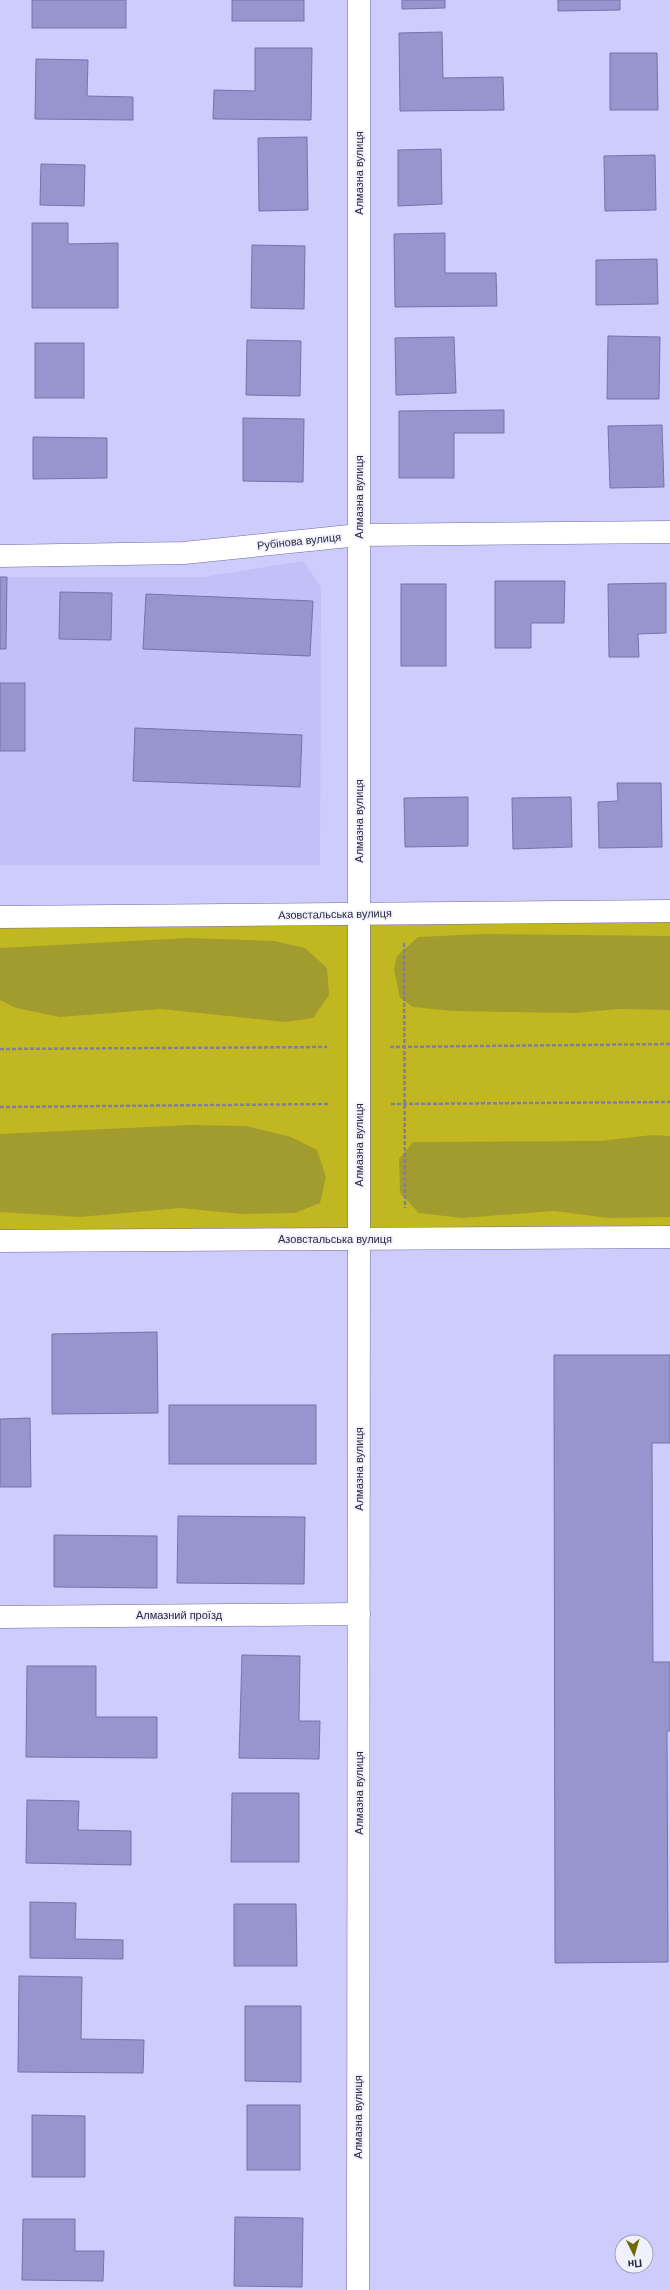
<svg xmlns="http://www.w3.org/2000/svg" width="670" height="2290" font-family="Arial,sans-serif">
<rect width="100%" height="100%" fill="#cdccfc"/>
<!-- built -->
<path fill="#c2c0f6" d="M303 561 321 587 320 865H0V577H203Z"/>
<!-- green -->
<path fill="#c1b821" d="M670 922V1227L0 1231V928Z"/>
<!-- forest -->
<g fill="#a29b2e">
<path d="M483 934 670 936V1010L619 1009 574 1013 453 1011 413 1007 400 998 394 970 397 956 418 937Z"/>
<path d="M188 938 274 941 305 948 327 968 329 995 313 1018 286 1022 161 1009 60 1017 16 1008 0 1000V948Z"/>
<path d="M191 1125 246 1126 291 1137 317 1150 326 1177 320 1203 295 1213 241 1214 181 1208 79 1217 0 1212V1134Z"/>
<path d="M652 1135 670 1136V1217L609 1218 554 1211 462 1218 419 1213 400 1193 399 1159 413 1142 600 1141Z"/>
</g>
<!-- building -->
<g fill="#9795ce" stroke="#7673aa">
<rect x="32" y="0" width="94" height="28"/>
<rect x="232" y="0" width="72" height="21"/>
<path d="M402 0H445V8L402 9Z"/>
<path d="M558 0H620V10L558 11Z"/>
<path d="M442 32 443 78 503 77 504 110 400 111 399 33Z"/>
<path d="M255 48H312L311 120 213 119 214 90 255 91Z"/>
<path d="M610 53H657L658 110H610Z"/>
<path d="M36 59 88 60 87 96 133 97V120L35 119Z"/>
<path d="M307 137 308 210 259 211 258 138Z"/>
<path d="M441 149 442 204 398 206V150Z"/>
<path d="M655 155 656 210 605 211 604 156Z"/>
<path d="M41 164 85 165 84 206 40 205Z"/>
<path d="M32 223H68V244L118 243V308H32Z"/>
<path d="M445 233V273H496L497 306 395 307 394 234Z"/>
<path d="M252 245 305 246 304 309 251 308Z"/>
<path d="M657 259 658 304 596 305V260Z"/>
<path d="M608 336 660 337 659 399H607Z"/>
<path d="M454 337 456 393 396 395 395 338Z"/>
<path d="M247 340 301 341 300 396 246 395Z"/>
<rect x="35" y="343" width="49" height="55"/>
<path d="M504 410V433H454V478H399V411Z"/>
<path d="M243 418 304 419 303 482 243 481Z"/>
<path d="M662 425 664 487 610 488 608 426Z"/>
<path d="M33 437 107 438V478L33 479Z"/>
<path d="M0 577H7L6 649H0Z"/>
<path d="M495 581H565L564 623H531V648H495Z"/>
<path d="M666 583V633L638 634 639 657H609L608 584Z"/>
<rect x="401" y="584" width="45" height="82"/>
<path d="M60 592 112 593 111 640 59 639Z"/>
<path d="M146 594 313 601 310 656 143 649Z"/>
<rect x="0" y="683" width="25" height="68"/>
<path d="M135 728 302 735 300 787 133 781Z"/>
<path d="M617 783H661L662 847 599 848 598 802 618 801Z"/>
<path d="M468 797V846L405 847 404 798Z"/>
<path d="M571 797 572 847 513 849 512 798Z"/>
<path d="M157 1332 158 1413 52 1414V1334Z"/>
<path d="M554 1355H670V1443H652L653 1662H670V1731H667L668 1962 555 1963Z"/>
<rect x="169" y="1405" width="147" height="59"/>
<path d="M30 1418 31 1487H0V1419Z"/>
<path d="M178 1516 305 1517 304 1584 177 1583Z"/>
<path d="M54 1535 157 1536V1588L54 1587Z"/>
<path d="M242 1655 300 1656 299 1721H320L319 1759 239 1758Z"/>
<path d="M27 1666H96V1717H157V1758L26 1757Z"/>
<path d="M232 1793H299V1862H231Z"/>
<path d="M27 1800 79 1801 78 1830 131 1831V1865L26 1863Z"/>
<path d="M30 1902 76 1903 75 1939 123 1940V1959L30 1958Z"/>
<path d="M234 1904H296L297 1966H234Z"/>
<path d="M19 1976 82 1977 81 2039 144 2040 143 2073 18 2072Z"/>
<path d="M245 2006H301V2082L245 2081Z"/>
<rect x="247" y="2105" width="53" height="65"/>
<path d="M32 2115 85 2116V2177H32Z"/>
<path d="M235 2217 303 2218 302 2287 234 2286Z"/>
<path d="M23 2219H75V2251H104L103 2281 22 2280Z"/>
</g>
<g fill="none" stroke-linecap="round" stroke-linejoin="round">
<defs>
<g id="minor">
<path d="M0 556 184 553 359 535 670 532"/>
<path d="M359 914V0"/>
<path d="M0 1617 359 1614"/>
<path d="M358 2290 359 1239"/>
</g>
<g id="tertiary">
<path d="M0 917 670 911"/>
<path d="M359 1239V914"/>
<path d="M0 1241 670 1237"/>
</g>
</defs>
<!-- minor casing -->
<use href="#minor" stroke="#6f6ca3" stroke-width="23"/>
<!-- tertiary casing -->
<use href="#tertiary" stroke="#6f6ca3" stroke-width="23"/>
<!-- path -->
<g stroke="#807fa3" stroke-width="2.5" stroke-dasharray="4 2" stroke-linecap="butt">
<path d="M404 943 405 1208"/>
<path d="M390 1047 670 1044"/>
<path d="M0 1049 327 1047"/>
<path d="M391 1104 670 1102"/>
<path d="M0 1107 328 1104"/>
</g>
<!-- minor -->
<use href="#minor" stroke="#fff" stroke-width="22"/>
<!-- tertiary -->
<use href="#tertiary" stroke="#fff" stroke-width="22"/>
</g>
<g text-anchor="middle" stroke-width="3.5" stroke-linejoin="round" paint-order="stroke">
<!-- street labels -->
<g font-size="11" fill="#29283f" stroke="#f1f1fe">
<text transform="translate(359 173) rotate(-90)" y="4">Алмазна вулиця</text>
<text transform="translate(359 497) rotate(-90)" y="4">Алмазна вулиця</text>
<text transform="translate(299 541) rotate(-6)" y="4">Рубінова вулиця</text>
<text transform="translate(359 821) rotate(-90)" y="4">Алмазна вулиця</text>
<text transform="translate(335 914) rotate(-1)" y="4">Азовстальська вулиця</text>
<text transform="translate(359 1145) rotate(-90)" y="4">Алмазна вулиця</text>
<text x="335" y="1243">Азовстальська вулиця</text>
<text transform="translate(359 1469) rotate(-90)" y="4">Алмазна вулиця</text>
<text x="179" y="1619">Алмазний проїзд</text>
<text transform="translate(359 1793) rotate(-90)" y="4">Алмазна вулиця</text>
<text transform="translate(358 2117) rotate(-90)" y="4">Алмазна вулиця</text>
</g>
</g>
<!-- north arrow -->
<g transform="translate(634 2254) rotate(175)"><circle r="19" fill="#f1f1fe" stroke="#a1a1b2"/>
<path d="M0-3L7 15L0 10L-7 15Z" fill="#706a04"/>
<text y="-6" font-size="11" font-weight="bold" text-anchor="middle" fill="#29283f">Пн</text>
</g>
</svg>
